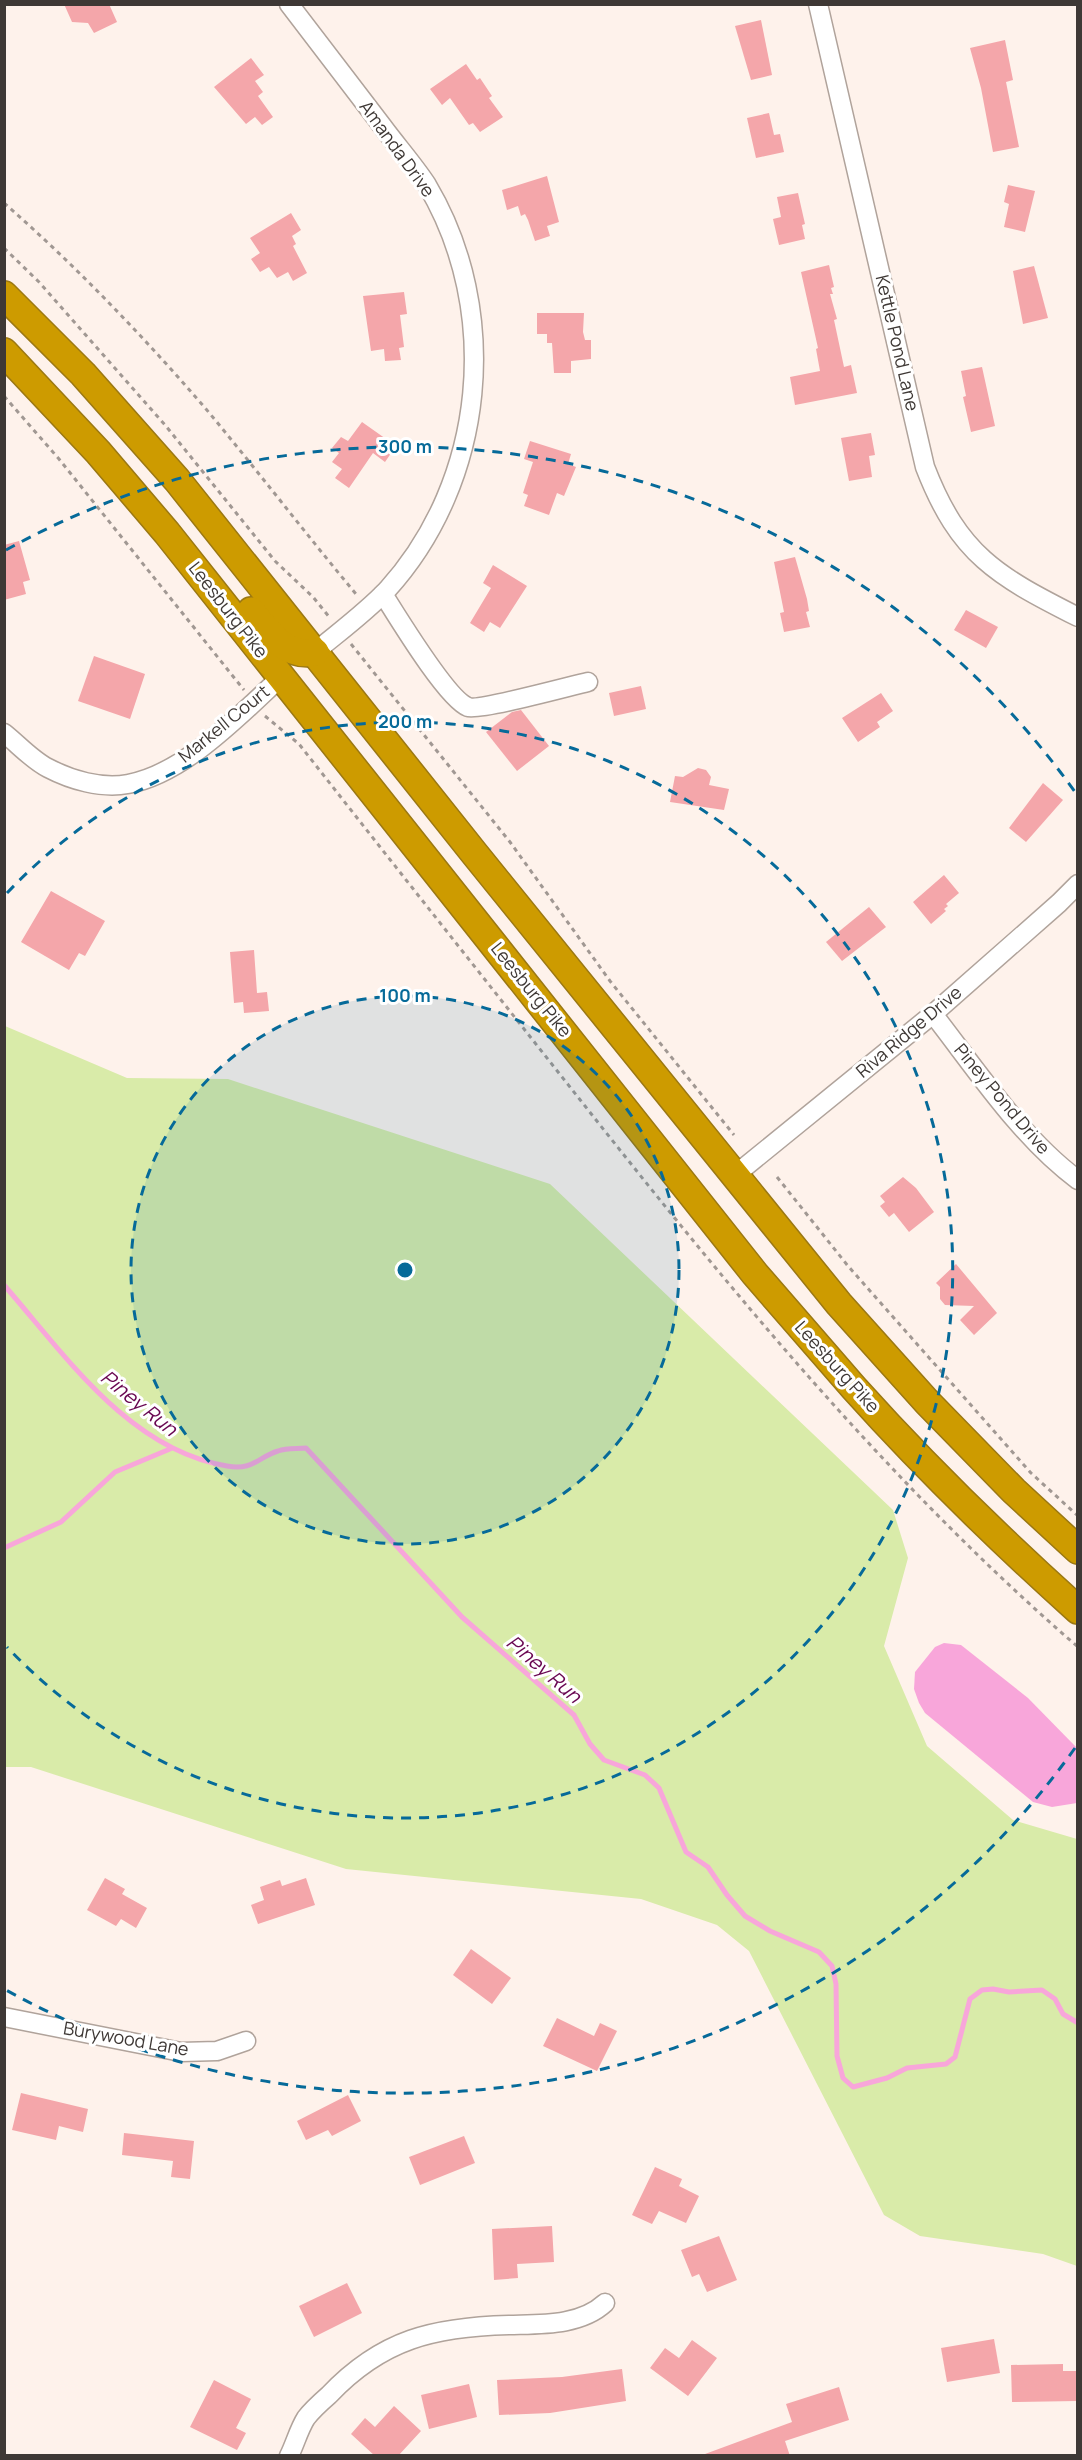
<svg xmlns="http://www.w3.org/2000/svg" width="1082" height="2460" font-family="Manrope,sans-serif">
<rect width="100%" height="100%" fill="#fef2eb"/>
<!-- green -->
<path fill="#d9eba9" d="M5 1026 127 1078 228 1079 550 1184 893 1510 908 1558 884 1646 927 1746 1013 1820 1077 1839V2266L1043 2254 920 2236 884 2215 749 1951 717 1925 641 1899 346 1869 31 1767H5Z"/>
<!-- water -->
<path fill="#f8a6da" d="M944 1643 961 1645 1028 1698 1077 1748V1803L1052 1807 1033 1802 925 1713 919 1703 914 1689 915 1672 935 1647Z"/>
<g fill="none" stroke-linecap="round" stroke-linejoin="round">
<!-- stream -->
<g stroke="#f8a6da" stroke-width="5">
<path d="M4 1285C66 1356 129 1450 227 1466 253 1471 258 1457 278 1451 287 1448 297 1449 306 1448L462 1617 574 1715 590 1744 604 1760 645 1775 659 1788 686 1852 708 1867 727 1895 745 1916 770 1931 819 1952 832 1966 836 1984 837 2056 843 2078 853 2087 887 2078 907 2068 946 2064 955 2057 970 1999 982 1990 993 1989 1009 1992 1042 1990 1055 1999 1063 2014 1078 2023"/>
<path d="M4 1548 61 1522 115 1472 170 1449"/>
</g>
</g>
<!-- building -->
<g fill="#f4a6aa">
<path d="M64 4H109L117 22 94 33 88 23 72 22Z"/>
<path d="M761 20 772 75 751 80 735 26Z"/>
<path d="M1005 40 1013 80 1006 82 1019 147 993 152 981 88 970 48Z"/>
<path d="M251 58 264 75 255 81 263 92 258 96 273 117 262 125 255 117 246 124 214 87Z"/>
<path d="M466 64 477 80 480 78 492 96 489 98 503 117 480 132 473 123 469 125 450 98 442 105 430 89Z"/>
<path d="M769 113 774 135 780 134 784 152 756 158 747 118Z"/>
<path d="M547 176 559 222 547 226 550 236 535 241 528 220 525 214 521 216 518 206 507 210 502 190Z"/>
<path d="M1008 185 1035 191 1025 232 1004 227 1009 204 1004 202Z"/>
<path d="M798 193 805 224 802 225 805 239 779 245 773 219 781 217 777 197Z"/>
<path d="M291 213 301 230 292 236 296 244 293 246 307 273 293 281 288 272 277 278 269 267 260 272 251 259 260 253 250 238Z"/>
<path d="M829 265 834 287 831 288 833 294H830L837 319 834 320 844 367 851 365 857 393 795 405 790 377 820 371 816 349 818 348 801 272Z"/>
<path d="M1034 266 1048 318 1023 324 1013 271Z"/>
<path d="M404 292 407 314 400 315 404 347 399 348 401 360 385 361 384 349 371 351 363 296Z"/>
<path d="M537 313H584L583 332 585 340H591V359L571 361V373H554L552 343H547V334H537Z"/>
<path d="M982 367 995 426 971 432 963 397 966 396 961 371Z"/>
<path d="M362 422 396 446 385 462 373 453 349 488 335 478 342 469 332 462 339 453 332 448 341 437 348 441Z"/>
<path d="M871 433 875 455 869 456 872 477 849 481 841 438Z"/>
<path d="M530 441 571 454 568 464 576 467 564 496 557 493 549 515 524 506 528 495 523 493 533 462 524 459Z"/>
<path d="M19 541 30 580 23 582 26 594 4 600V545Z"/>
<path d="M795 557 807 599 809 611 806 612 810 627 784 632 780 613 784 612 774 562Z"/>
<path d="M493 565 527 586 500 628 490 622 484 632 470 623 491 588 483 583Z"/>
<path d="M966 610 998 627 986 648 954 630Z"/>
<path d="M94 656 145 674 130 719 78 701Z"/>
<path d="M641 686 646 709 614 716 609 693Z"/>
<path d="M881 693 893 711 877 722 880 727 858 742 842 718Z"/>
<path d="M521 710 549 746 517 771 486 732 512 712Z"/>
<path d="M698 768 706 770 711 777 709 785 729 789 724 810 670 802 675 776 683 777Z"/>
<path d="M1043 783 1063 800 1026 842 1009 828Z"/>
<path d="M944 875 959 893 946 904 948 906 944 909 946 911 931 924 913 902Z"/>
<path d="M51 891 105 921 85 956 79 953 69 970 21 942Z"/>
<path d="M869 907 886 927 842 961 826 942Z"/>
<path d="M254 950 257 993 267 992 269 1011 244 1013 243 1002 234 1003 230 952Z"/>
<path d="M903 1177 916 1188 934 1212 909 1232 894 1213 889 1217 880 1206 885 1202 880 1196Z"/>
<path d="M956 1264 997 1313 974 1335 960 1320 974 1306 945 1305 940 1299V1287L936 1283Z"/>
<path d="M105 1878 125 1889 122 1894 147 1908 136 1928 121 1919 116 1926 87 1910Z"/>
<path d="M306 1878 315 1905 258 1924 251 1905 264 1900 260 1887 280 1880 282 1886Z"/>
<path d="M471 1949 511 1978 492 2004 453 1975Z"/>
<path d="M557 2018 594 2036 600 2023 617 2031 597 2071 543 2046Z"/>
<path d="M21 2093 88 2109 83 2132 59 2126 56 2140 12 2130Z"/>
<path d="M348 2095 361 2121 332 2136 328 2130 306 2140 297 2121Z"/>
<path d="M124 2133 194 2141 190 2179 171 2177 173 2161 122 2155Z"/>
<path d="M464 2136 475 2163 420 2185 409 2157Z"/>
<path d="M655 2167 682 2179 679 2186 699 2196 686 2223 659 2211 652 2224 632 2215Z"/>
<path d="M552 2226 554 2262 517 2264 518 2278 494 2280 492 2229Z"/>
<path d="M719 2236 737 2280 707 2292 699 2274 692 2277 681 2250Z"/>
<path d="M347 2283 362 2313 314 2337 299 2306Z"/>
<path d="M994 2339 1000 2373 947 2382 941 2348Z"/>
<path d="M692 2340 717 2358 688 2396 650 2368 665 2348 679 2358Z"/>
<path d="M1063 2364V2371H1077V2401L1012 2402 1011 2365Z"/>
<path d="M622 2369 626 2401 550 2413 499 2415 497 2380 562 2377Z"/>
<path d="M214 2380 251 2399 236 2428 246 2433 237 2450 190 2427Z"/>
<path d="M469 2384 477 2417 429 2429 421 2395Z"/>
<path d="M839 2387 849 2420 785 2441 790 2456H705V2454L792 2422 786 2404Z"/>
<path d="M394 2406 421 2431 398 2456H375L351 2434 365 2418 375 2427Z"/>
</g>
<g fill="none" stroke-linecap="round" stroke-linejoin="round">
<defs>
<g id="minor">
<path d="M289 4C320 45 352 86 383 127 397 146 414 165 427 185 502 311 486 481 387 590 365 613 339 632 315 652"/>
<path d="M818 4 925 467C959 555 997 576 1078 617"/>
<path d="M383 594C397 616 447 699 468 707 479 711 570 686 588 682"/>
<path d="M4 733C18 744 32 760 48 768 71 780 101 789 128 784 184 774 240 715 281 677"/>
<path d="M933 1014C976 1069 1021 1138 1078 1180"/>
<path d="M735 1175 933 1014 1059 903 1078 884"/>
<path d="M4 2017 181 2052 217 2051 246 2041"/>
<path d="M289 2456C295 2444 299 2429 306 2418 312 2410 321 2402 329 2395 382 2339 434 2327 509 2325 541 2324 580 2326 605 2303"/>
</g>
<g id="highway">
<path d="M4 295 83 374 177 480 474 853 839 1304 927 1402 1014 1491 1078 1550"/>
<path d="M4 352 98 452 167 533 755 1274C788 1312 821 1350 854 1388 924 1466 1000 1540 1078 1610"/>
<path d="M251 611C267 631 286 658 315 652"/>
</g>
</defs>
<!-- minor casing -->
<use href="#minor" stroke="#b0a39b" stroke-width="21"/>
<!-- highway casing -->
<use href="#highway" stroke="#9b7813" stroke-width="30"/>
<!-- path -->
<g stroke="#a19893" stroke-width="3" stroke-dasharray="4.5 4.5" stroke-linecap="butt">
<path d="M4 203C76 266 144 337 206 409 257 470 305 533 356 594"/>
<path d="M4 248 39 282 165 425 275 561 313 597 330 618"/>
<path d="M4 396 59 459 244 690"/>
<path d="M351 644 510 842 610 981 734 1135"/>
<path d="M265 716 299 744C394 865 490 986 585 1106 736 1297 893 1487 1078 1647"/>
<path d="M777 1177 848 1266 1031 1473 1078 1516"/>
</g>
<!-- minor -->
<use href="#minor" stroke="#fff" stroke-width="18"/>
<!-- highway -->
<use href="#highway" stroke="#cd9b00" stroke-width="27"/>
</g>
<!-- distance rings -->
<circle cx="405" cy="1270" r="274" fill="#066a99" fill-opacity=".12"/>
<g fill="none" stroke="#066a99" stroke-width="3" stroke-dasharray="10 8">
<circle cx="405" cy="1270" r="274"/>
<path d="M7 893A548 548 0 1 1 7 1647"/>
<path d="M1075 1748A823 823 0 0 1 6 1990M6 550A823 823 0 0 1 1075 792"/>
</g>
<g text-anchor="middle" stroke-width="6" stroke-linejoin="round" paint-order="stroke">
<!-- street labels -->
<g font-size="18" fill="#3e3835" stroke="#fff">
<text transform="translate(397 149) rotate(54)" y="6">Amanda Drive</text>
<text transform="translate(897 343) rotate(77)" y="6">Kettle Pond Lane</text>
<text transform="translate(228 610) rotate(52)" y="6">Leesburg Pike</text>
<text transform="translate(224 724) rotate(-39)" y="6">Markell Court</text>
<text transform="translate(531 990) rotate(51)" y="6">Leesburg Pike</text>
<text transform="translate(909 1032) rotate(-40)" y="6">Riva Ridge Drive</text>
<text transform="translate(1002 1099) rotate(50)" y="6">Piney Pond Drive</text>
<text transform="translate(837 1367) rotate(48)" y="6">Leesburg Pike</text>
<text transform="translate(126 2039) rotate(10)" y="6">Burywood Lane</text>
</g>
<!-- water labels -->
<g font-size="20" font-style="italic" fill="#690751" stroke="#fff">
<text transform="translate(139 1403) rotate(39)" y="7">Piney Run</text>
<text transform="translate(544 1669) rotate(41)" y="7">Piney Run</text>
</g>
</g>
<circle cx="405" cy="1270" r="9" fill="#066a99" stroke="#fff" stroke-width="3"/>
<g font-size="18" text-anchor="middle" font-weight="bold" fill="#066a99" stroke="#fff" stroke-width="6" stroke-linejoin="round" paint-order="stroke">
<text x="405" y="453">300 m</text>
<text x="405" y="728">200 m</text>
<text x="405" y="1002">100 m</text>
</g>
<!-- border -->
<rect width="1082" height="2460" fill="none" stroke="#3e3835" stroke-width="12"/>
</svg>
